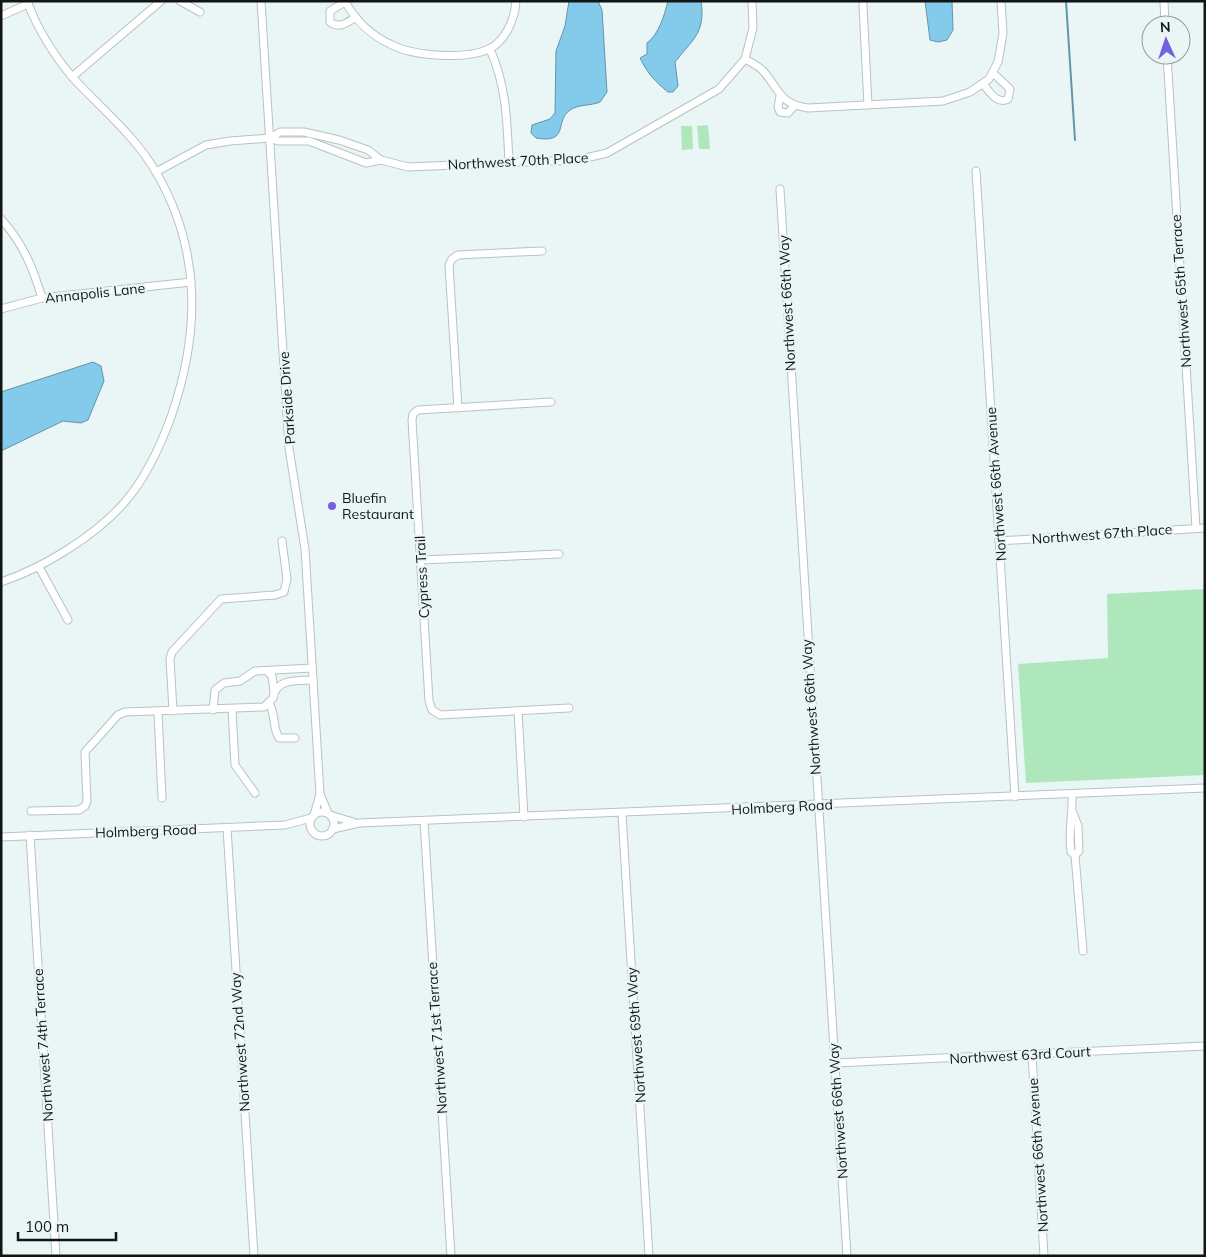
<svg xmlns="http://www.w3.org/2000/svg" width="1206" height="1257" font-family="Mulish,sans-serif">
<rect width="100%" height="100%" fill="#e9f6f5"/>
<!-- green -->
<g fill="#aee7bc">
<path d="M708 125 710 149H699L697 126Z"/>
<path d="M681 126H692L693 149 682 150Z"/>
<path d="M1205 589V775L1026 783 1018 664 1108 658 1107 594Z"/>
</g>
<!-- water -->
<g fill="#84caeb" stroke="#6294ab">
<path d="M569 1H598L602 10 607 92 600 102C591 106 579 104 570 110 554 121 570 144 536 138L531 133 532 125 550 119 555 113 556 51 565 26Z"/>
<path d="M668 1H701C706 33 692 40 675 62L678 86 673 92H668C655 82 646 71 640 58L647 54V43C659 34 664 16 668 1Z"/>
<path d="M925 1H952L953 30 947 40 938 42 930 40Z"/>
<path d="M93 362 101 366 104 381 88 420 81 423 63 421 1 451V392Z"/>
</g>
<g fill="none" stroke-linecap="round" stroke-linejoin="round">
<!-- stream -->
<path stroke="#6294ab" stroke-width="2" d="M1066 1 1075 140"/>
<defs>
<g id="minor">
<path d="M180 1 200 12"/>
<path d="M261 1 289 448 305 549 320 794 328 813"/>
<path d="M345 1C355 20 372 36 392 45 414 56 466 60 489 49 506 41 515 18 516 1"/>
<path d="M1164 1 1165 25"/>
<path d="M345 2 330 11V22C339 29 347 23 356 17"/>
<path d="M863 5 868 105"/>
<path d="M1 16 28 4"/>
<path d="M490 49C507 88 507 122 509 164"/>
<path d="M1167 55 1196 528"/>
<path d="M745 59C752 63 759 66 764 72 780 91 780 104 808 108L943 101 970 92 989 79 998 62 1003 33 1001 1"/>
<path d="M72 77 161 1"/>
<path d="M983 84C990 92 997 105 1008 99L1010 89 993 73"/>
<path d="M780 96 778 107 780 112 788 113 795 105"/>
<path d="M270 138 280 132H304L339 140 368 150 381 160 408 167 577 160 607 153 719 89 745 59 753 28 752 1"/>
<path d="M976 171 1015 797"/>
<path d="M156 172 206 145 230 141 270 138 278 141H309L366 163 381 160"/>
<path d="M780 189 847 1256"/>
<path d="M1 219C23 243 33 268 42 298"/>
<path d="M1 309 42 298 191 282"/>
<path d="M551 402 418 410 413 414 412 420 429 701 432 710 440 715 569 708"/>
<path d="M458 408 449 265 452 259 458 255 542 251"/>
<path d="M999 541 1205 528"/>
<path d="M421 560 559 554"/>
<path d="M39 567 68 620"/>
<path d="M1 582C43 568 95 536 124 503 146 478 160 447 171 417 200 333 202 251 156 172 135 136 102 109 74 79 55 57 37 28 27 1"/>
<path d="M267 671 272 676 274 692"/>
<path d="M269 703C276 714 272 727 279 738H295"/>
<path d="M232 709 235 765 255 793"/>
<path d="M213 710 215 690 224 683 240 681 255 671 312 668"/>
<path d="M173 711 170 659 172 652 221 599 275 595 284 592 287 579 282 541"/>
<path d="M518 711 524 817"/>
<path d="M158 712 162 798"/>
<path d="M1072 794C1073 814 1068 831 1071 852L1075 855 1083 951"/>
<path d="M31 811 79 810 85 806 87 801 85 752 118 715 125 712 264 707 273 698C276 678 297 681 313 680"/>
<circle cx="322" cy="824" r="12"/>
<path d="M1073 813 1078 826 1079 851 1075 855"/>
<path d="M622 814 649 1256"/>
<path d="M314 815 320 794"/>
<path d="M330 815 353 822"/>
<path d="M424 821 451 1256"/>
<path d="M227 828 254 1256"/>
<path d="M333 829 359 823 1205 788"/>
<path d="M30 835 56 1256"/>
<path d="M1 837 285 825 311 818"/>
<path d="M1032 1054 1044 1256"/>
<path d="M835 1063 1205 1046"/>
</g>
</defs>
<!-- minor casing -->
<use href="#minor" stroke="#b7c3c2" stroke-width="9"/>
<!-- minor -->
<use href="#minor" stroke="#fff" stroke-width="7"/>
</g>
<!-- markers -->
<circle fill="#7561dc" stroke="#e9f6f5" stroke-width="2" cx="332" cy="506" r="5"/>
<g text-anchor="middle" stroke-width="4.5" stroke-linejoin="round" paint-order="stroke">
<!-- street labels -->
<g font-size="14" fill="#111515" stroke="#e9f6f5">
<text transform="translate(518 161) rotate(-3)" y="5">Northwest 70th Place</text>
<text transform="translate(1181 291) rotate(-94)" y="5">Northwest 65th Terrace</text>
<text transform="translate(95 293) rotate(-6)" y="5">Annapolis Lane</text>
<text transform="translate(787 303) rotate(-93)" y="5">Northwest 66th Way</text>
<text transform="translate(287 398) rotate(-94)" y="5">Parkside Drive</text>
<text transform="translate(996 484) rotate(-94)" y="5">Northwest 66th Avenue</text>
<text transform="translate(1102 534) rotate(-4)" y="5">Northwest 67th Place</text>
<text transform="translate(422 577) rotate(-93)" y="5">Cypress Trail</text>
<text transform="translate(811 707) rotate(-94)" y="5">Northwest 66th Way</text>
<text transform="translate(782 807) rotate(-3)" y="5">Holmberg Road</text>
<text transform="translate(146 831) rotate(-2)" y="5">Holmberg Road</text>
<text transform="translate(636 1035) rotate(-94)" y="5">Northwest 69th Way</text>
<text transform="translate(437 1038) rotate(-94)" y="5">Northwest 71st Terrace</text>
<text transform="translate(240 1042) rotate(-94)" y="5">Northwest 72nd Way</text>
<text transform="translate(43 1045) rotate(-94)" y="5">Northwest 74th Terrace</text>
<text transform="translate(1020 1055) rotate(-3)" y="5">Northwest 63rd Court</text>
<text transform="translate(838 1111) rotate(-94)" y="5">Northwest 66th Way</text>
<text transform="translate(1038 1155) rotate(-94)" y="5">Northwest 66th Avenue</text>
</g>
<!-- poi labels -->
<g font-size="14" fill="#111515" stroke="#e9f6f5" text-anchor="start">
<text x="342" y="503">Bluefin<tspan x="342" dy="16">Restaurant</tspan></text>
</g>
</g>
<!-- border -->
<rect width="1206" height="1257" fill="none" stroke="#111515" stroke-width="5"/>
<!-- north arrow -->
<g transform="translate(1166 40) rotate(357)"><circle r="24" fill="#e9f6f5" stroke="#939c9b"/>
<path d="M0-4L9 19L0 12L-9 19Z" fill="#7561dc"/>
<text y="-8" font-size="14" font-weight="bold" text-anchor="middle" fill="#111515">N</text>
</g>
<!-- scale -->
<path d="M18 1232v8h98v-8" fill="none" stroke="#111515" stroke-width="2.5"/>
<text x="25" y="1232" font-size="15" fill="#111515" stroke="#e9f6f5" stroke-width="4" paint-order="stroke">100 m</text>
</svg>
